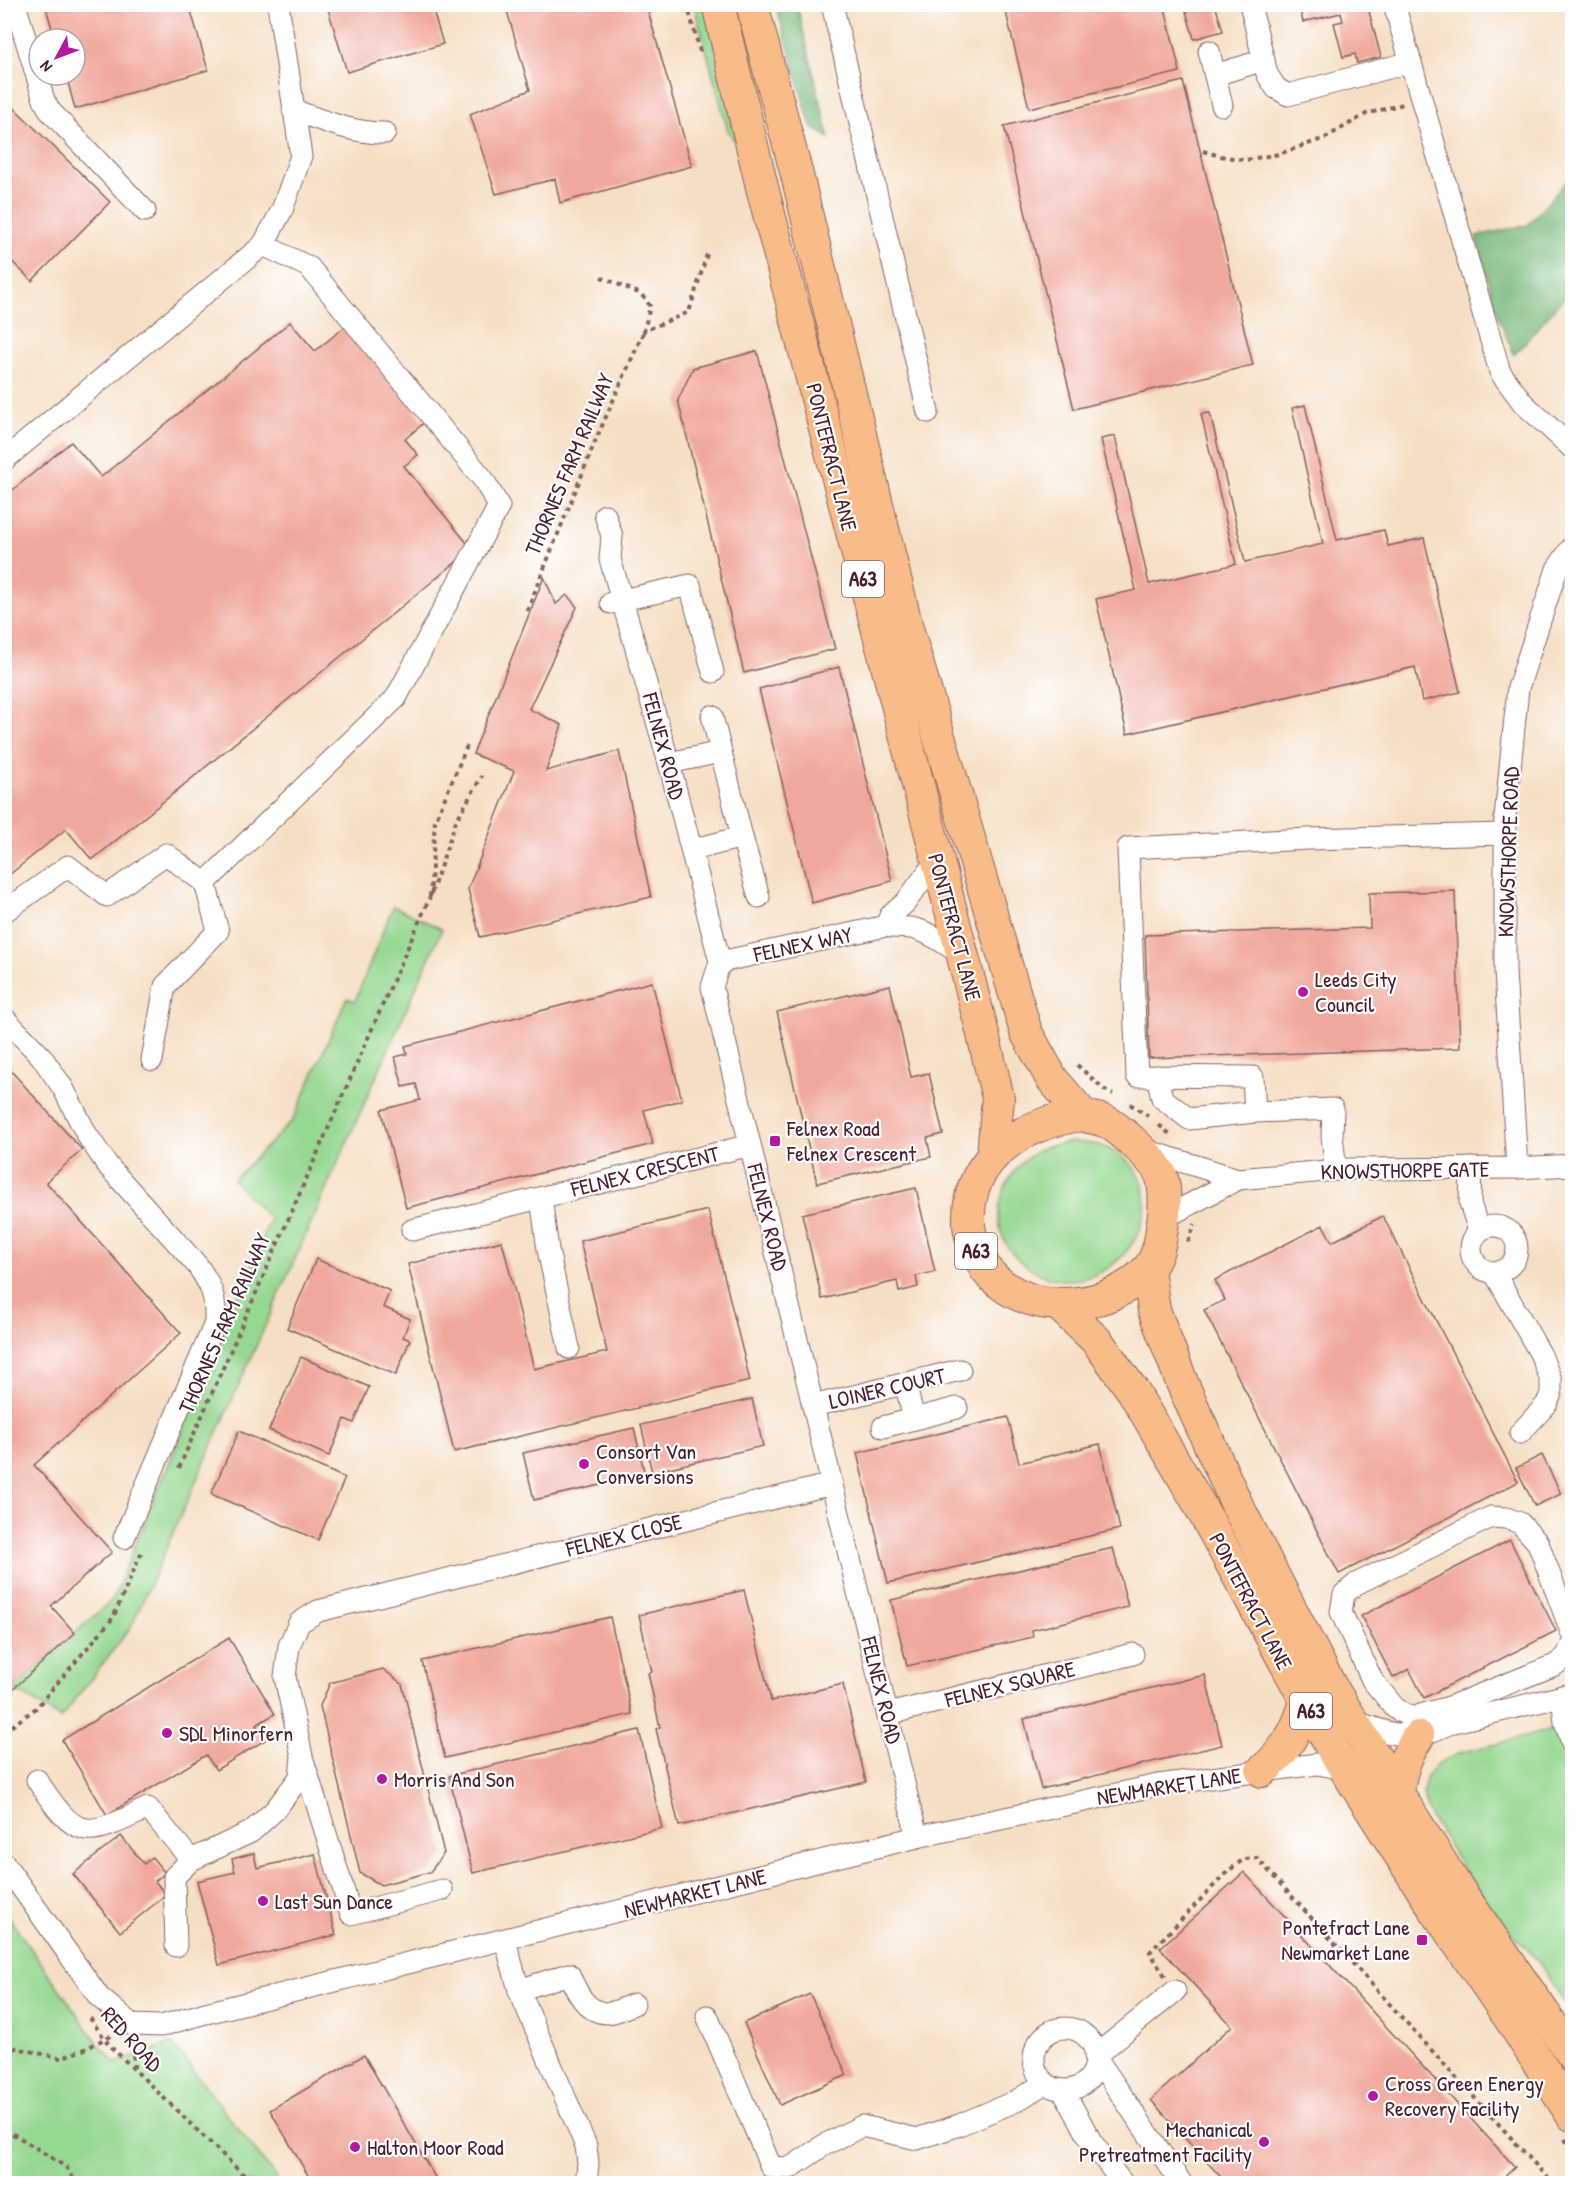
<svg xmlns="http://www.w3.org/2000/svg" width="1577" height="2188" font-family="'Patrick Hand',sans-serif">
<rect width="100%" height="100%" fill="#fff"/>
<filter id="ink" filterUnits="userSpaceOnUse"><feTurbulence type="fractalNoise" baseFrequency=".0167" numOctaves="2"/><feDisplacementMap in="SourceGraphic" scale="12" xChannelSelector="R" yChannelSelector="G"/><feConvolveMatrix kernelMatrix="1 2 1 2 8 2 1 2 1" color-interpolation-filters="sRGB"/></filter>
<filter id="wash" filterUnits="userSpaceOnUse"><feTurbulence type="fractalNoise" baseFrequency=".008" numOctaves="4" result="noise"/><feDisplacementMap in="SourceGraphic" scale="24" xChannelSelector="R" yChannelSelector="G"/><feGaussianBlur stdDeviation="1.35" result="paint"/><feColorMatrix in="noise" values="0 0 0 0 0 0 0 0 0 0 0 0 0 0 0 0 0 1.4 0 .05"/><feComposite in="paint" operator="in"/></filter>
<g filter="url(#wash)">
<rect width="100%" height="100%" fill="#f5dfc4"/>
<!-- green -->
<g fill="#95d890" stroke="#707c5e" stroke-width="1.5">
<path d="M694 5H705L739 148 728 131Z"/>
<path d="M393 906 442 929 131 1627 61 1718 13 1689 113 1599 270 1219 233 1180 293 1120 347 998 355 1001Z"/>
<path d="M1070 1142C1079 1143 1089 1143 1098 1145 1207 1180 1106 1335 1019 1260 981 1226 1001 1167 1044 1148 1052 1145 1062 1144 1070 1142Z"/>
<path d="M1572 1725V2014L1538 1961 1495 1913 1463 1868 1428 1813 1423 1793 1426 1777 1437 1764 1460 1753Z"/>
<path d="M5 1912 97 2042 116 2063 172 2043 280 2183H5Z"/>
</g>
<!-- forest -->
<g fill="#78b87a" stroke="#616c52" stroke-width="1.5">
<path d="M776 5H797L829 138 811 127Z"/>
<path d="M1572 175V288L1514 355 1499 318 1476 236 1528 225Z"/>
</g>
<g id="blocks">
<!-- building -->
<g fill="#f0a89c">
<path d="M45 4H189L208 70 75 109 66 75H75V39H55Z"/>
<path d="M344 4H431L443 44 347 72 328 9Z"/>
<path d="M505 4H646L692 166 560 203 555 179 496 194 470 114 530 90Z"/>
<path d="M1004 4H1164L1180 72 1029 108Z"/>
<path d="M1184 4H1215L1223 31 1194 39Z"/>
<path d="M1303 4H1367L1381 57 1357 63 1355 54 1343 57 1334 23 1343 21 1341 13 1303 22 1299 5Z"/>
<path d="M1183 81 1253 365 1074 409 1004 126Z"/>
<path d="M4 98 110 202 32 281 4 254Z"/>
<path d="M290 322 315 351 346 326 425 422 405 439 418 455 404 466 472 549 92 860 66 829 4 879V497L71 442 101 477Z"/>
<path d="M757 351 835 649 744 673 678 400 693 368Z"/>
<path d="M1305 405 1337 540 1384 530 1388 546 1424 538 1460 692 1422 701 1415 667 1127 734 1096 599 1136 590 1101 439 1115 436 1149 584 1236 564 1201 414 1210 413 1245 562 1323 544 1292 408Z"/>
<path d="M544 577 556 604 567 595 577 607 529 709 562 725 546 771 619 751 651 897 480 937 468 889 514 771 473 754Z"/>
<path d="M839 667 892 881 812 903 759 689Z"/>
<path d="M1455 891 1460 1048 1149 1058 1145 935 1370 928 1369 893Z"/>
<path d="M652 982 682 1100 644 1110 653 1144 406 1208 381 1110 420 1100 416 1084 403 1087 395 1057 407 1054 405 1046Z"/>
<path d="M890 985 911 1077 929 1073 943 1134 927 1138 931 1157 817 1183 777 1012Z"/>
<path d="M4 1063 82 1150 46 1182 181 1333 34 1465 112 1552 51 1606 75 1633 13 1689 4 1679Z"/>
<path d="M916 1188 935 1272 916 1276 918 1287 899 1292 897 1281 822 1299 802 1214Z"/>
<path d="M708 1210 750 1381 454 1452 408 1264 502 1241 534 1369 607 1352 580 1241Z"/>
<path d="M1383 1216 1518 1482 1339 1574 1204 1310 1225 1300 1215 1280 1323 1225 1332 1242Z"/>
<path d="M316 1259 390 1291 383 1307 410 1319 403 1337 410 1340 396 1375 287 1328Z"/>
<path d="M301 1357 369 1387 354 1423 345 1419 329 1456 269 1430Z"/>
<path d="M752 1399 763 1446 652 1472 641 1425Z"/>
<path d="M1008 1417 1019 1463 1100 1444 1120 1529 888 1583 857 1453Z"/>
<path d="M634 1428 645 1475 534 1500 523 1453Z"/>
<path d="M239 1431 345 1478 318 1540 211 1494Z"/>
<path d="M1542 1455 1561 1494 1535 1506 1516 1468Z"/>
<path d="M1510 1540 1556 1631 1424 1698 1409 1669 1393 1678 1361 1616Z"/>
<path d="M1113 1548 1128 1607 1032 1630 1033 1637 907 1666 891 1600Z"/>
<path d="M744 1590 771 1701 843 1684 866 1782 679 1826 656 1729 660 1727 648 1673 652 1672 639 1615Z"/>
<path d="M610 1617 632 1714 445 1758 422 1661Z"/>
<path d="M229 1638 275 1714 256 1725 265 1740 216 1770 206 1755 107 1815 62 1740Z"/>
<path d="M383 1669 402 1684 444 1853 430 1872 381 1885 360 1873 320 1706 330 1683Z"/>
<path d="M1205 1675 1222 1745 1041 1789 1024 1719Z"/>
<path d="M639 1730 662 1828 473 1873 449 1776Z"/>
<path d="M121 1836 144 1864 152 1857 165 1873 155 1881 166 1895 120 1932 73 1874Z"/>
<path d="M254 1853 257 1868 315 1854 336 1935 219 1965 197 1881 235 1872 232 1859Z"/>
<path d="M1244 1872 1515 2167 1497 2184H1227L1151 2100 1232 2026 1160 1948Z"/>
<path d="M810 1994 847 2075 780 2105 744 2023Z"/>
<path d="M364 2055 439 2184H313L270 2110Z"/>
</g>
</g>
</g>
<g filter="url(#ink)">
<use href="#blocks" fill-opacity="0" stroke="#866261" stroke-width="1.5"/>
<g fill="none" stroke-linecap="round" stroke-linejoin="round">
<defs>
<g id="minor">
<path d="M15 4 44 100 50 111 145 211"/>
<path d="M832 4 928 412"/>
<path d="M1250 4 1267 74 1276 88 1288 95 1411 62"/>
<path d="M1394 4 1500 372 1523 403 1572 448"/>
<path d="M1209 51 1222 105"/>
<path d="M1215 75 1264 60"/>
<path d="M293 110C323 121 353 133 385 133"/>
<path d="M4 460 263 245 282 210 301 156 278 4"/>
<path d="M605 515 612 536 610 559 622 600 611 603"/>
<path d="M713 672 690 585 622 600 669 763 720 962 712 987 917 1837"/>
<path d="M712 716 721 752"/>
<path d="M669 763 721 752 742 837 692 850"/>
<path d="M742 837 759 897"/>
<path d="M4 912 68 866 107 896 166 854 205 883 396 698 499 506 483 479 309 267 263 245"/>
<path d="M886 926 890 916 905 903 937 860"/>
<path d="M720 962 886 926C896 929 905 926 915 929 932 933 948 946 962 955"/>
<path d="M4 1018 41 1056 63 1088 87 1135 108 1166 197 1265C212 1286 216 1297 215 1323L124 1538"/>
<path d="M152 1060 165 986 218 931 205 883"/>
<path d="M1157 1076 1162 1098 1189 1119 1255 1112"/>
<path d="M1142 1149 1238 1179 1347 1169 1517 1168 1572 1165"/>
<path d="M1471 1168 1470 1203 1479 1231"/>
<path d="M1517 1168 1505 971V818L1518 688 1557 569 1572 547"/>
<path d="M1336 1170 1332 1136 1333 1109 1255 1112 1253 1077 1137 1076 1128 848 1308 839 1505 834"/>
<path d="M541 1198 548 1250 569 1348"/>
<path d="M1164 1218 1238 1179"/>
<circle cx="1494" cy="1249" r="23"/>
<path d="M412 1230 750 1145"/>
<path d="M1494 1272 1541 1355 1551 1380V1394L1546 1405 1520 1433"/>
<path d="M813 1406 960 1370"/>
<path d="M914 1419 957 1408"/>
<path d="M883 1427 914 1419 905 1383"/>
<path d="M1562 1696 1565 1722 1572 1743"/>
<path d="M888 1714 1133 1654"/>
<path d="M1415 1720 1395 1708 1372 1680 1341 1612 1344 1594 1356 1584 1491 1517 1506 1518 1520 1523 1538 1543 1572 1634"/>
<path d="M1352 1721 1390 1733 1418 1737 1454 1722 1572 1694"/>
<path d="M1416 1731 1415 1720 1420 1715 1449 1707 1555 1665 1566 1657 1572 1644"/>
<path d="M303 1760 351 1914 442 1890"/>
<path d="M37 1780C77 1841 84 1839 148 1808L191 1860"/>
<path d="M4 1863 99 1997 132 2025 161 2026 202 2014 917 1837 1158 1785 1317 1764 1334 1767 1348 1776"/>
<path d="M505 1940 519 1990 586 2146 588 2163 586 2184"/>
<path d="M176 1946 174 1877 191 1860 251 1832 275 1810 300 1777 302 1756 285 1677 289 1646 299 1623 318 1611 832 1484"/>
<path d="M519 1990 569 1974C576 1991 586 2013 607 2013 615 2013 626 2007 634 2004"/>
<path d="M1175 1991 1095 2056 1182 2184"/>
<path d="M707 2016 771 2167 790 2168 824 2145 862 2126 917 2139 959 2125 1016 2101 1045 2083"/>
<circle cx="1065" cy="2059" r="31"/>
<path d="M1063 2090 1091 2141 1123 2184"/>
</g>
<g id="highway">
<path d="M718 4 762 187 980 1022 998 1098 993 1154"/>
<path d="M752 4 798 179 907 628 1026 1032 1052 1079 1083 1115"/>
<path d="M1083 1115C1091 1118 1101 1119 1109 1123 1123 1132 1158 1162 1162 1178 1166 1192 1165 1213 1162 1228 1161 1241 1157 1260 1147 1270 1112 1308 1041 1316 1001 1284 995 1279 989 1275 985 1268 978 1254 969 1239 969 1222 966 1156 1026 1122 1083 1115Z"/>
<path d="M1148 1269 1154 1310 1183 1385 1237 1505 1330 1685 1454 1883 1572 2054"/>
<path d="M1059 1305 1097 1341 1133 1391 1199 1504 1333 1750 1434 1908 1515 2026 1572 2115"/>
<path d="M1262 1771C1285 1753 1298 1730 1306 1701"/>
<path d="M1398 1795C1400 1771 1405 1757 1418 1737"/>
</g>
</defs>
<!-- minor casing -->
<use href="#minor" stroke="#866261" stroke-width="23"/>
<!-- highway casing -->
<use href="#highway" stroke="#866261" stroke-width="34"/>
<!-- path -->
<g stroke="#866261" stroke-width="4" stroke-dasharray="4.5 4.5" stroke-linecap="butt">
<path d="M687 4 701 55"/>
<path d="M1203 151 1220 156 1245 160 1279 154 1325 138 1366 114 1403 104"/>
<path d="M601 277 641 294 650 306 644 331 689 312 708 251"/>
<path d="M527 611 597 437 644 331"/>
<path d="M467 746 435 821 430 897 456 821 482 776"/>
<path d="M1077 1065 1105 1090 1113 1094"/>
<path d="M1130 1104 1148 1116"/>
<path d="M1159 1125 1171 1135"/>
<path d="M1188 1242 1195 1224"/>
<path d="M179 1468 430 897"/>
<path d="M4 1732 36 1708 113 1618 143 1549"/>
<path d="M1165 1976 1150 1952 1228 1871 1244 1859 1257 1858 1553 2184"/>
<path d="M90 2018 110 2046 253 2184"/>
<path d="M133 2046 134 2068"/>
<path d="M4 2050 17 2048 60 2058 83 2050 112 2035"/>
<path d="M4 2130 17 2136 66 2167 77 2184"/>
<path d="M1565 2139 1572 2151"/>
</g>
<!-- minor -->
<use href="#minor" stroke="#fff" stroke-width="21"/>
<!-- highway -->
<use href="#highway" stroke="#f9bc89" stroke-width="32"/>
</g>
</g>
<!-- markers -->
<g fill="#b5179e" stroke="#fff" stroke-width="2">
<circle cx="1303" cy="992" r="6"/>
<rect x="769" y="1135" width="12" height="12" rx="3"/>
<circle cx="584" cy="1464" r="6"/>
<circle cx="167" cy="1733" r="6"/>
<circle cx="382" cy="1779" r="6"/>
<circle cx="263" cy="1901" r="6"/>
<rect x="1416" y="1934" width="12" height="12" rx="3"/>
<circle cx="1373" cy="2096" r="6"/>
<circle cx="1264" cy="2142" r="6"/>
<circle cx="355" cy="2147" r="6"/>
</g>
<g text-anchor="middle" stroke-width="4.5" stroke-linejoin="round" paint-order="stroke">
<!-- shield labels -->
<g fill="#fff" stroke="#80626b" stroke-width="1.5">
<rect x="842" y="561" width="42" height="36" rx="4.5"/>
<rect x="955" y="1233" width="42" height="36" rx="4.5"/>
<rect x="1290" y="1693" width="42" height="36" rx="4.5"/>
</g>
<g font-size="21" font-weight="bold" fill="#4a1f2b">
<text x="863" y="586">A63</text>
<text x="976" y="1258">A63</text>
<text x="1311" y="1718">A63</text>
</g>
<!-- street labels -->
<g font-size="22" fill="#4a1f2b" stroke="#fff">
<text transform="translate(832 457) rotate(76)" y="8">PONTEFRACT LANE</text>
<text transform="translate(569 464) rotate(-67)" y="8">THORNES FARM RAILWAY</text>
<text transform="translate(664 746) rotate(75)" y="8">FELNEX ROAD</text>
<text transform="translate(1508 852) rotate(-88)" y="8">KNOWSTHORPE ROAD</text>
<text transform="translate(955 927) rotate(75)" y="8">PONTEFRACT LANE</text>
<text transform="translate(803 944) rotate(-12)" y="8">FELNEX WAY</text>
<text transform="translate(1405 1170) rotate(-1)" y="8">KNOWSTHORPE GATE</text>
<text transform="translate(645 1171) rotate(-14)" y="8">FELNEX CRESCENT</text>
<text transform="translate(768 1217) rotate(76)" y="8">FELNEX ROAD</text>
<text transform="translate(224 1323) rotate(-66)" y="8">THORNES FARM RAILWAY</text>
<text transform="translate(887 1388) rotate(-13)" y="8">LOINER COURT</text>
<text transform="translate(624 1535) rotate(-14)" y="8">FELNEX CLOSE</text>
<text transform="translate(1251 1601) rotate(62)" y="8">PONTEFRACT LANE</text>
<text transform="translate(1010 1684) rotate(-14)" y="8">FELNEX SQUARE</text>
<text transform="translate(882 1690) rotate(76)" y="8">FELNEX ROAD</text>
<text transform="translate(1169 1786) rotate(-9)" y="8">NEWMARKET LANE</text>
<text transform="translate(695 1893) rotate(-14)" y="8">NEWMARKET LANE</text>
<text transform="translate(132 2039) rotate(48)" y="8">RED ROAD</text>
</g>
<!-- poi labels -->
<g font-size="22" fill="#4a1f2b" stroke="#fff" text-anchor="start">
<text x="1315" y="987">Leeds City<tspan x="1315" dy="25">Council</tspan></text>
<text x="787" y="1136">Felnex Road<tspan x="787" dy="25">Felnex Crescent</tspan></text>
<text x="596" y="1459">Consort Van<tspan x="596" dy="25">Conversions</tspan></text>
<text x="179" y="1741">SDL Minorfern</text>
<text x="394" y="1787">Morris And Son</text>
<text x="275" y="1909">Last Sun Dance</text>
<text x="1410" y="1935" text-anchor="end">Pontefract Lane<tspan x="1410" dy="25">Newmarket Lane</tspan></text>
<text x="1385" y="2091">Cross Green Energy<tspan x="1385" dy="25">Recovery Facility</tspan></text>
<text x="1252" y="2137" text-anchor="end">Mechanical<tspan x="1252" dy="25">Pretreatment Facility</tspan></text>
<text x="367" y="2155">Halton Moor Road</text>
</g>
</g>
<!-- margin -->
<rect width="1577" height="2188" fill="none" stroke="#fff" stroke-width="24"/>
<!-- north arrow -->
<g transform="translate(57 57) rotate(229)"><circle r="28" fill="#ffffff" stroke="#b7a5aa" stroke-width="1.5"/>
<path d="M0-4.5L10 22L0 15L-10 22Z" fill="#b5179e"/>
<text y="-9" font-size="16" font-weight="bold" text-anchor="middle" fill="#4a1f2b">N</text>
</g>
</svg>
